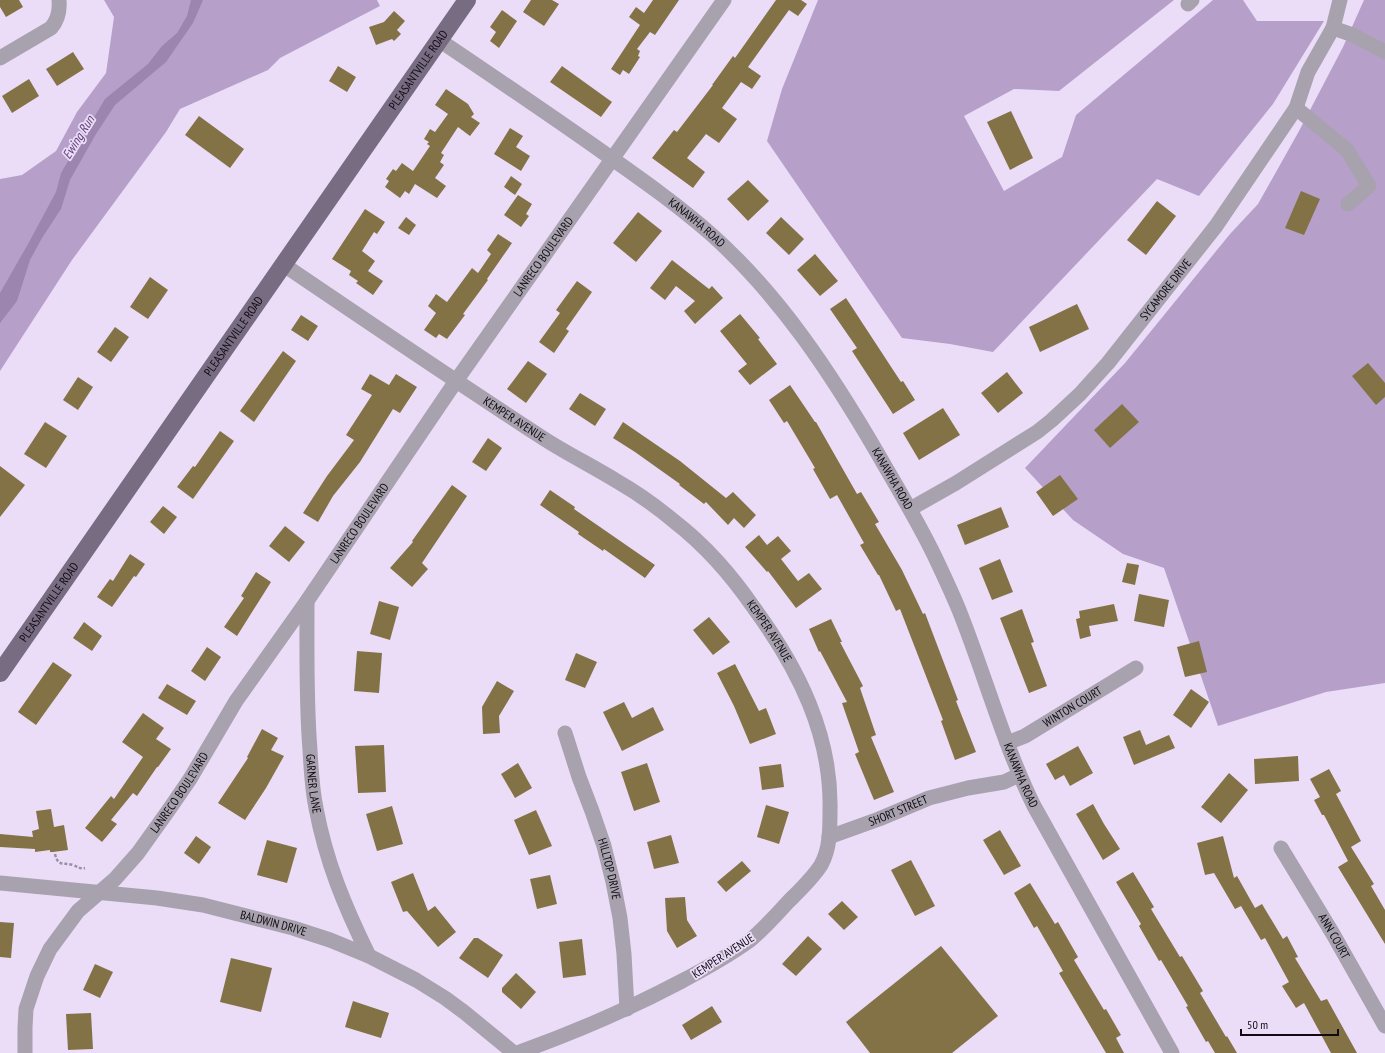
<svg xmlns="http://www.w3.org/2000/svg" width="1385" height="1053" font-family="'PT Sans Narrow',sans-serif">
<rect width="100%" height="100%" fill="#ebddf8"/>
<!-- forest -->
<g fill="#b6a0ca">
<path d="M104 0H377L380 6 280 58 268 70 180 109 166 132 72 260 0 371V179L22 175 56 151 77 112 106 73 114 17Z"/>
<path d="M818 0H1174L1059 91 1014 89 964 116 1004 191 1062 157 1076 115 1213 0H1243L1257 21H1324L1273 104 1199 196 1157 179 993 352 950 344 902 338 767 141 782 89Z"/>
<path d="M1364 0H1385V683L1326 692 1218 726 1164 568 1123 554 1073 520 1025 468 1125 363 1230 234 1258 204 1299 131 1343 47Z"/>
</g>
<!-- water -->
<path fill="#9c86af" d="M191 0H203L193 23 166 62 115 105 96 134 70 180 61 209 42 238 30 260 17 301 0 323V293L28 244 56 192 61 173 105 99 148 64 162 46 177 33 187 16Z"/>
<!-- building -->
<g fill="#847247">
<path d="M0 0H19L23 7 6 17 0 7Z"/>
<path d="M531 0H552L559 4 544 26 523 12Z"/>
<path d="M653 0H679L655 35 650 32 637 49 640 51 638 56 640 57 629 74 623 70 620 75 611 69 640 25 629 17 636 7 644 13Z"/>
<path d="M776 0H801L807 4 798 16 789 10 748 67 761 76 752 89 741 82 722 108 737 119 719 143 706 134 687 158 705 172 693 188 652 158 674 130 677 132 713 85H712L733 56 735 58Z"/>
<path d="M502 10 517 21 499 48 490 41 496 32 490 27Z"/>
<path d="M394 11 405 21 397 30 401 34 394 41 392 39 376 45 369 27 384 22Z"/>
<path d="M73 52 84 69 57 86 46 69Z"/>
<path d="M338 66 356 77 347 92 329 81Z"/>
<path d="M562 66 612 102 601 117 550 82Z"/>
<path d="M29 79 39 96 12 113 2 96Z"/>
<path d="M446 89 468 104 474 114 471 117 480 123 470 136 458 127 441 153 444 155 440 162 444 165 435 178 446 186 437 198 415 184 409 194 405 191 400 198 385 187 389 181 386 179 393 169 396 171 402 163 413 171 430 146 427 144 429 142 424 139 430 129 435 132 448 114 435 105Z"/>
<path d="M1011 111 1033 158 1010 170 987 122Z"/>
<path d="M199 116 244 149 230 168 185 135Z"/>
<path d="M510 128 523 136 516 147 530 156 521 171 494 154Z"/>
<path d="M511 176 522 184 515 195 504 187Z"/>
<path d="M748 180 769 201 748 221 727 199Z"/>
<path d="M1301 191 1320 199 1304 235 1285 228Z"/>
<path d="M518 195 532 204 526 214 529 216 521 227 504 215Z"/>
<path d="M1157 201 1176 216 1146 255 1127 240Z"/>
<path d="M365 209 385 222 377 234 374 232 362 251 375 261 368 271 383 281 373 295 356 283 358 281 349 275 351 271 332 259Z"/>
<path d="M638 212 662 231 636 262 613 243Z"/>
<path d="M406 217 416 225 409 235 398 228Z"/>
<path d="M781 217 804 239 789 255 766 233Z"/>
<path d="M498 234 512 243 487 279 488 280 463 314 465 315 447 339 439 334 436 338 424 330 436 313 428 306 436 294 447 302 472 268 478 273 491 254 487 250Z"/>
<path d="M815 254 838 281 820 296 797 270Z"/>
<path d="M672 260 709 289 712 286 723 298 695 324 684 311 695 301 676 286 665 300 650 288Z"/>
<path d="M150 277 168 290 148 319 130 307Z"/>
<path d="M577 281 592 292 566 329 569 331 554 353 539 342 560 313 556 310Z"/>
<path d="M846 298 901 382 903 381 915 400 893 414 852 351 857 348 830 309Z"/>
<path d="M1077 304 1089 329 1040 352 1029 327Z"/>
<path d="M740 314 760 338 758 339 777 364 750 385 738 371 747 364 720 331Z"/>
<path d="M301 315 318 326 308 341 291 330Z"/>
<path d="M115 327 129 337 111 362 97 352Z"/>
<path d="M283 351 296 361 254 422 240 411Z"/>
<path d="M528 361 547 374 526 403 507 389Z"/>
<path d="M1368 363 1385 383V397L1376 405 1352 376Z"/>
<path d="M1007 372 1023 393 998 413 981 393Z"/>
<path d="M370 374 389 385 396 374 417 387 400 413 393 409 360 462 333 496 318 522 303 513 327 476 354 440 346 435 372 395 361 389Z"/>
<path d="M78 377 93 387 78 410 63 400Z"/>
<path d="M790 385 815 422H816L857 494 861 492 879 522 875 524 902 570 923 614 925 613 958 700 956 701 976 752 955 760 941 721 943 720 900 609 896 611 879 575H878L860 545 864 543 837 495 830 499 813 469 815 468 787 421 784 423 769 400Z"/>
<path d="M580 393 606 409 595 426 569 409Z"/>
<path d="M1122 404 1139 422 1110 448 1094 430Z"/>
<path d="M943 408 960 435 919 460 903 433Z"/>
<path d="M45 422 67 436 46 468 24 454Z"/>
<path d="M623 422 680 461 726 498 733 492 756 515 744 528 734 518 728 525 706 502 704 504 679 485 680 484 635 452 613 438Z"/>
<path d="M220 431 234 441 193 499 177 487 193 466 195 467Z"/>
<path d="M488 438 502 448 486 471 472 462Z"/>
<path d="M0 466 25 485 0 517Z"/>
<path d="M1060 475 1078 499 1053 516 1036 492Z"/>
<path d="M452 485 467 496 422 563 428 569 412 587 390 568 413 542 412 541Z"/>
<path d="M550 490 575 507 574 509 655 565 645 578 604 549 603 551 578 534 579 532 540 505Z"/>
<path d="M163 506 177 517 164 534 150 522Z"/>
<path d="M1001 507 1009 527 965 545 957 525Z"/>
<path d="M285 526 305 542 289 562 269 546Z"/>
<path d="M759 535 767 545 778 536 791 551 781 559 798 581 809 573 822 589 796 608 768 571 767 572 745 547Z"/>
<path d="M130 554 145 564 136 577 134 576 112 607 97 597 110 579 113 581Z"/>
<path d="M1000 559 1013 592 992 600 979 568Z"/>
<path d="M1127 563 1139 565 1135 585 1122 582Z"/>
<path d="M256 572 271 582 237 636 224 627 244 598 241 596Z"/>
<path d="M1139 594 1169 600 1164 627 1134 621Z"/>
<path d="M379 601 399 607 390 640 370 634Z"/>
<path d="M1114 604 1118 621 1089 626 1091 636 1080 639 1076 619 1080 618 1079 611Z"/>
<path d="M1022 609 1034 642 1031 643 1047 686 1029 693 1000 618Z"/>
<path d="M709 617 730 642 713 655 693 630Z"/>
<path d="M831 619 842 642H840L863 686 860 688 876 735 871 737 894 792 874 800 855 754 859 752 842 703 847 702 820 651 819 652 809 629Z"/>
<path d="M84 622 102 636 92 651 73 638Z"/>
<path d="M1199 641 1207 672 1185 677 1177 647Z"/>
<path d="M207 647 221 657 205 681 191 671Z"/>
<path d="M357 651 382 653 379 693 354 691Z"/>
<path d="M576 653 597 662 585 688 565 680Z"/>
<path d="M53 662 72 675 36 725 18 712Z"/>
<path d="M735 664 759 711 766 708 776 734 750 744 734 706 717 673Z"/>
<path d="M497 681 514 691 499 716 500 733 483 734 482 707Z"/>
<path d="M167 684 196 701 187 715 158 698Z"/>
<path d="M1191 689 1209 702 1191 728 1173 715Z"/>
<path d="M624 702 632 718 653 707 664 730 622 751 603 712Z"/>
<path d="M143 713 164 728 156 739 171 749 158 767H157L137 796 133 793 111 820 117 824 102 842 85 828 111 796 114 799 143 757 122 742Z"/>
<path d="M262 729 278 738 271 750 284 756 266 788 245 820 218 803 248 758 247 757Z"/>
<path d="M1140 730 1146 745 1169 735 1175 748 1134 765 1123 737Z"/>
<path d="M384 745 386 792 358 793 355 746Z"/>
<path d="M1078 746 1093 773 1070 786 1064 775 1055 780 1046 764Z"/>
<path d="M1298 756 1299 781 1255 784 1254 759Z"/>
<path d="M518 763 532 788 515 798 501 774Z"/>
<path d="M647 763 660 802 634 811 621 772Z"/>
<path d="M781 764 784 787 762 790 759 767Z"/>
<path d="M1329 769 1341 791 1336 794 1361 841 1351 847 1374 884 1371 886 1385 910V944L1338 867 1348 861 1324 815H1322L1314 800 1320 797 1310 779Z"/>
<path d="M1229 773 1248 790 1221 823 1201 807Z"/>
<path d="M1093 804 1104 824 1120 849 1103 860 1076 814Z"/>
<path d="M766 805 789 812 779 844 757 837Z"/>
<path d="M392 806 403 844 377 851 366 814Z"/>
<path d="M51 809 54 827 64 825 68 850 53 852H50V850L35 852V849L0 847V834L33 837 32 831 39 829 36 811Z"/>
<path d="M536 810 552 846 529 855 514 820Z"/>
<path d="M1000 830 1021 866 1004 875 983 840Z"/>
<path d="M671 835 679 863 654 869 647 842Z"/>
<path d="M196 836 211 847 199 864 184 853Z"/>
<path d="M1223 836 1234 878 1237 876 1255 908 1262 904 1283 939 1287 936 1298 957 1295 958 1321 1001 1327 999 1357 1053H1331L1304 1003 1296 1008 1282 986 1289 982 1265 938 1261 940 1241 906 1235 909 1214 873 1205 875 1197 843Z"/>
<path d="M267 840 297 848 287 883 257 875Z"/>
<path d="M911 860 935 906 915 916 891 870Z"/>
<path d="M742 861 751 871 726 892 717 882Z"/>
<path d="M1133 872 1154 907 1151 909 1180 957 1182 956 1203 991 1200 993 1226 1037 1227 1036 1237 1053H1215L1208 1041 1206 1042 1186 1007 1188 1006 1161 960 1159 961 1139 926 1141 924 1116 882Z"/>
<path d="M413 873 428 911 435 906 456 932 438 947 407 911 403 912 391 882Z"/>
<path d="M550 875 557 904 537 909 530 879Z"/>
<path d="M1030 883 1055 924 1058 922 1078 957 1074 960 1104 1010 1106 1009 1121 1035 1116 1038 1124 1053H1106L1059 973 1063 971 1037 926 1034 928 1014 893Z"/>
<path d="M685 897 687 920 697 936 677 948 667 931 665 898Z"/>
<path d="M842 901 858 917 844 930 828 914Z"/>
<path d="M0 922 14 923 11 958 0 957Z"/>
<path d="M808 936 822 949 796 976 782 964Z"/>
<path d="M474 938H478L503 955 488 978 459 958Z"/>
<path d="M582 939 586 975 563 978 559 942Z"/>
<path d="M941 946 998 1016 952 1053H870L846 1022Z"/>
<path d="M231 958 272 968 261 1012 220 1002Z"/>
<path d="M95 964 113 972 100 998 83 990Z"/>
<path d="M516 973 536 992 521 1009 502 992V988Z"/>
<path d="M353 1001 389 1013 381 1038 345 1027Z"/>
<path d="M712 1006 722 1022 691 1040 682 1025Z"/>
<path d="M91 1013 93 1049 68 1050 66 1014Z"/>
</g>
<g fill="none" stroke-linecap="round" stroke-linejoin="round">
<!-- path -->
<path stroke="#9a90a4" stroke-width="2.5" stroke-dasharray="3 2" stroke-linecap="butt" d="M55 854C58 867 63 862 73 865 78 867 80 869 85 868"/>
<!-- minor -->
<g stroke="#a8a2ae" stroke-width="15">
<path d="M1188 4 1192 0"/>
<path d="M1333 28 1353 35 1385 52"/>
<path id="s1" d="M439 40C494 77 550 115 604 153 641 179 678 205 712 235 781 297 832 375 878 454 898 489 919 523 936 559 944 576 952 593 959 610 985 675 1003 743 1034 806L1172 1053"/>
<path d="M0 58 51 28C58 20 60 11 59 0"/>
<path d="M1296 108 1347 150 1369 186 1348 204"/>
<path id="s2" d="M284 265C371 324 458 383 546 440 568 454 592 466 615 480 636 492 656 506 675 522 706 546 732 576 754 608 798 668 832 735 830 811 830 830 830 849 821 865 812 879 800 890 788 902 776 915 763 930 749 941 728 956 703 970 680 982 627 1010 573 1033 517 1053"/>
<path id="s3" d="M910 509 956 483 1037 432 1052 420 1080 394 1108 363 1216 226 1296 108 1308 72 1333 28 1340 0"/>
<path id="s4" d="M307 601C307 651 306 701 310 750 311 769 312 789 316 808 326 862 345 907 369 956"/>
<path id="s5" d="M565 733 579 777 592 811 604 846 613 882 620 918 624 954 627 1009"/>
<path id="s6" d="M1007 743 1025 736 1136 668"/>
<path id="s7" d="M829 837 879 819 929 798 968 788 1004 782 1019 775"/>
<path id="s8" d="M1281 848 1333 934 1385 1026"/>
<path id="s9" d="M0 883 157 898 203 905 293 928 330 940 369 956 416 980 445 998 464 1012 514 1053"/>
<path id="s10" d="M25 1053V1028L26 1009 37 976 50 949 78 911 115 879 138 853 168 811 190 779 236 701 307 601 456 381 724 0"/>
</g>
<!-- major -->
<path stroke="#776c81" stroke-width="18" id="s11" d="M0 673 467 0"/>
</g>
<g text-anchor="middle" stroke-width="3.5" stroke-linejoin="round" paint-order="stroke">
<!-- street labels -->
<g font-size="12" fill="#0f0a13" stroke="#ebddf8">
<text dy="4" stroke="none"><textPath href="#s11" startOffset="734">PLEASANTVILLE ROAD</textPath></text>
<text dy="4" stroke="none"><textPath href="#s1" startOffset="316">KANAWHA ROAD</textPath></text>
<text dy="4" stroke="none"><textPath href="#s10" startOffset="961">LANRECO BOULEVARD</textPath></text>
<text dy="4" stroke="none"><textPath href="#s3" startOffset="341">SYCAMORE DRIVE</textPath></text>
<text dy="4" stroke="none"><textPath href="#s11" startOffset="410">PLEASANTVILLE ROAD</textPath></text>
<text dy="4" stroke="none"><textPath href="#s2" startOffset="277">KEMPER AVENUE</textPath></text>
<text dy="4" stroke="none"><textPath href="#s1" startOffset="640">KANAWHA ROAD</textPath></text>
<text dy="4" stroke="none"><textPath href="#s10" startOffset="637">LANRECO BOULEVARD</textPath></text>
<text dy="4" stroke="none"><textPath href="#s11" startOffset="86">PLEASANTVILLE ROAD</textPath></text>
<text dy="4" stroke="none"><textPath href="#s2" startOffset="613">KEMPER AVENUE</textPath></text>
<text dy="4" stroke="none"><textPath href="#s6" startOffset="75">WINTON COURT</textPath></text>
<text dy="4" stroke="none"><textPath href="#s1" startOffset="964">KANAWHA ROAD</textPath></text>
<text dy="4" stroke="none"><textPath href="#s4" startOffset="183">GARNER LANE</textPath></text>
<text dy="4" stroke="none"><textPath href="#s10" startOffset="313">LANRECO BOULEVARD</textPath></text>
<text dy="4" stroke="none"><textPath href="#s7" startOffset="74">SHORT STREET</textPath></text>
<text dy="4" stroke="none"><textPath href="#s5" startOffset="143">HILLTOP DRIVE</textPath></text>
<text dy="4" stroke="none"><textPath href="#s9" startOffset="277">BALDWIN DRIVE</textPath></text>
<text dy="4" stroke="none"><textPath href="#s8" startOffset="103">ANN COURT</textPath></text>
<text transform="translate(723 956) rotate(-33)" y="4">KEMPER AVENUE</text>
</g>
<!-- water labels -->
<g font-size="13" font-style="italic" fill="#5e3f76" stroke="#ebddf8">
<text transform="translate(78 137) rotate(-58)" y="5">Ewing Run</text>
</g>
</g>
<!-- scale -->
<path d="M1241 1029v6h97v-6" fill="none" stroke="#0f0a13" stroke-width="2"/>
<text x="1247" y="1029" font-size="12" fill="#0f0a13" stroke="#ebddf8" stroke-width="3" paint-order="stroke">50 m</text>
</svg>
